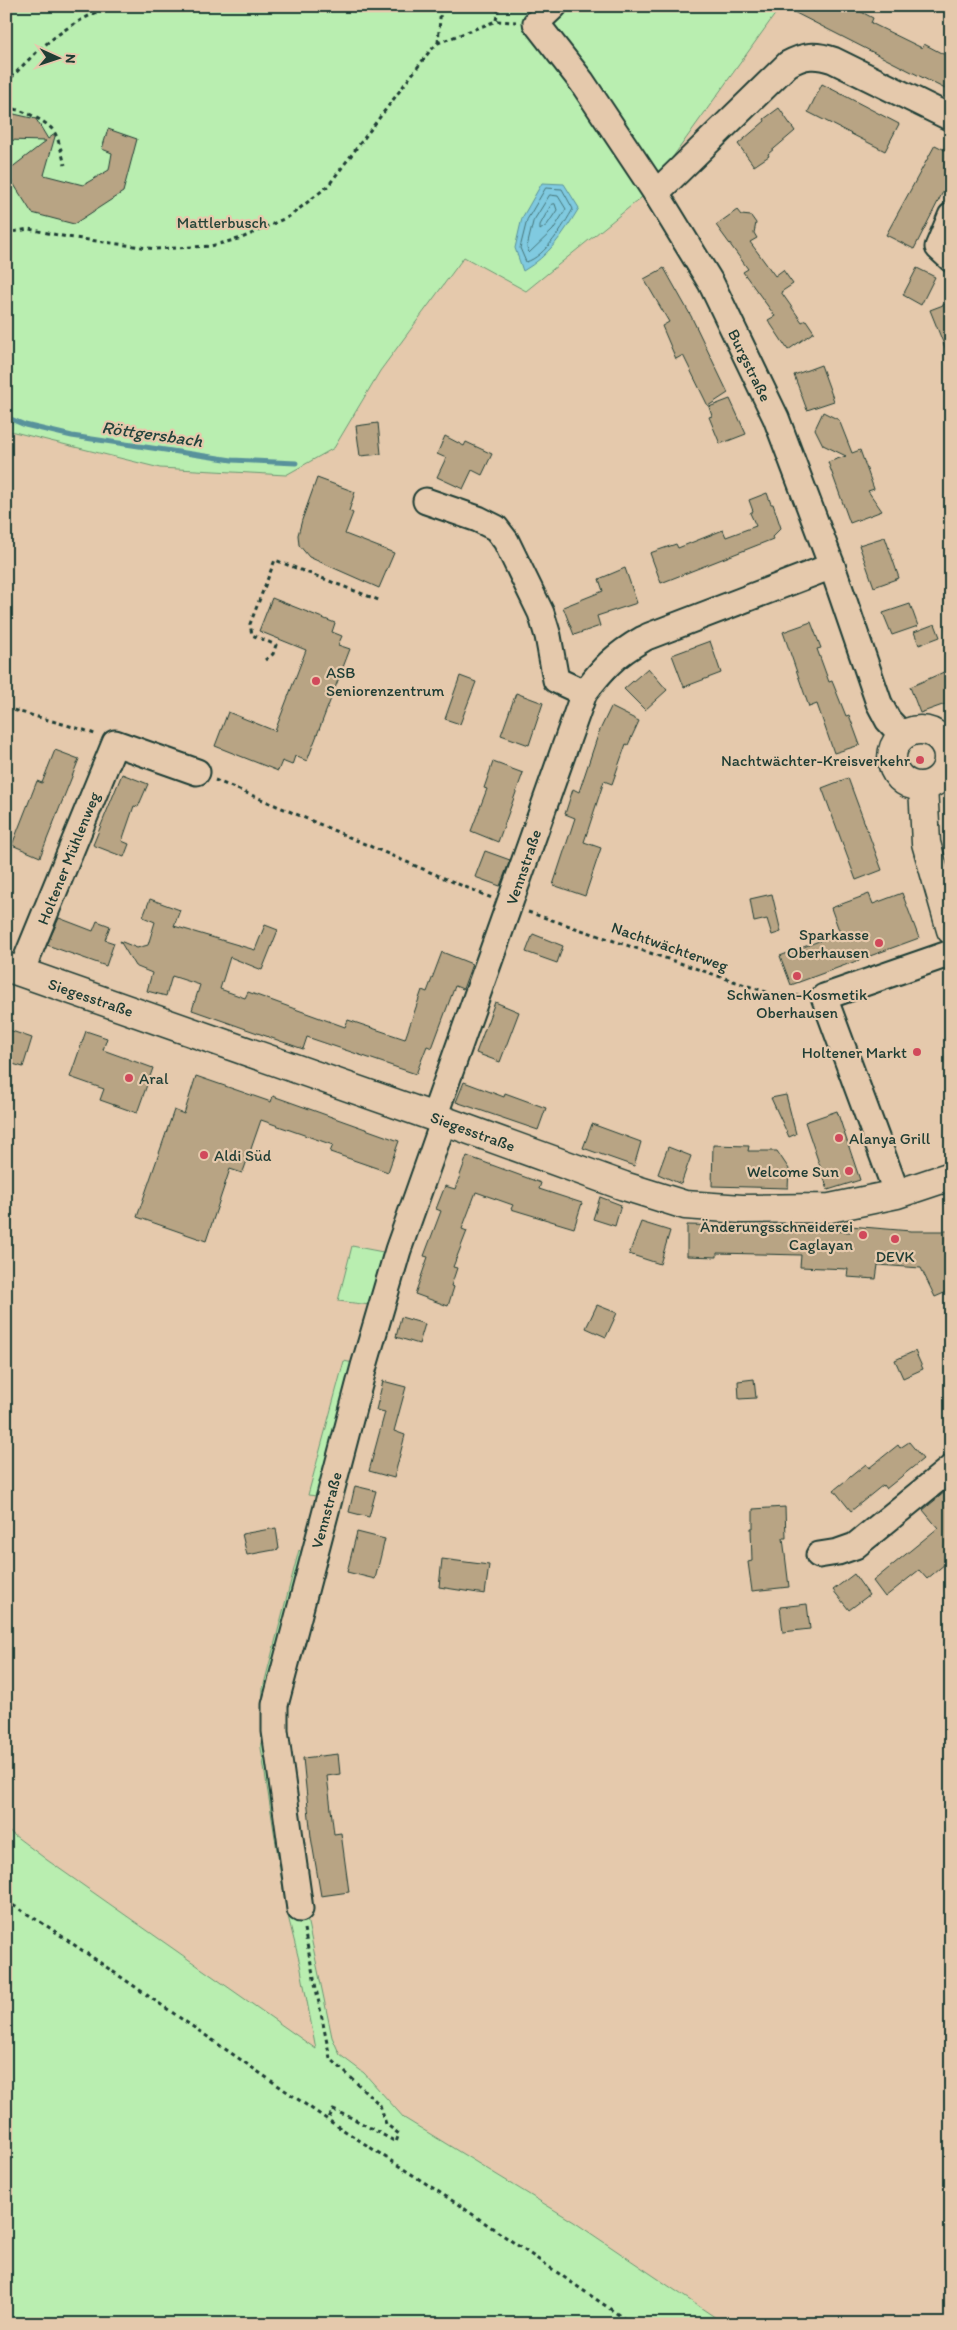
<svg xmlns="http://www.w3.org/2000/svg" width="957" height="2330" font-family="Itim,sans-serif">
<rect width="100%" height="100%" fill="#e5c9ac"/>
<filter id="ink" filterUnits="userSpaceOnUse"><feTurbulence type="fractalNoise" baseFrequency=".02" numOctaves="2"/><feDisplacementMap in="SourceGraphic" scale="10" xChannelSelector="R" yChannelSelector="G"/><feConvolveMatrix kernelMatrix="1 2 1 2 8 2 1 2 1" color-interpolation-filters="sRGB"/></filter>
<g filter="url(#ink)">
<!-- green -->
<g fill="#b9eeb0" stroke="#6c9672">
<path d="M6 6H781L647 193 526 291 464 257 380 371 334 448 286 475 160 468 6 430Z"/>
<path d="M352 1246 383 1252 370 1305 338 1301Z"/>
<path d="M344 1361 362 1365 326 1497 308 1495Z"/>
<path d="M299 1550 310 1560 278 1677 305 1909 332 2037 340 2055 364 2073 404 2118 574 2222 725 2324H6V1829L47 1860 316 2049 300 1964 286 1908 261 1748 263 1688Z"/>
</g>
<!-- water -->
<path fill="#80cae0" stroke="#59929b" d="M542 183 564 184 579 208C564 233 549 256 523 271L515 248 522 218Z"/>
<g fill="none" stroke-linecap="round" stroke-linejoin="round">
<!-- shore -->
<g stroke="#467579" stroke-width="1">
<path d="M546 188 562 189 573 209C564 225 545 257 526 262L520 248 527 220Z"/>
<path d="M550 195 558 196 566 209 553 230 529 253 527 247 533 222Z"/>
<path d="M555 204 557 210 547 225 540 230V225L551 205Z"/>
</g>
<!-- stream -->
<path stroke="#59929b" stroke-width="5" d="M6 417 25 425 72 436 232 460 296 463"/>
</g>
<!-- building -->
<g fill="#b8a484" stroke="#1f3d34">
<path d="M782 6H850L873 18 871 23 922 48 924 44 943 54 951 57V92Z"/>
<path d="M822 84 899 124 885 151 808 112Z"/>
<path d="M779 108 795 131 768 154 769 156 754 166 738 144 765 121 764 119Z"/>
<path d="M14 114 36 119 48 139 56 133 44 175 83 185 109 170 112 153 102 149 108 129 137 139 123 192 74 224 32 213 6 172 46 141 6 140V120Z"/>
<path d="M935 145 951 153V176L914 249 886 235Z"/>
<path d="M737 210 741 215 751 216 756 223 754 233 757 238 750 242 775 276 783 270 793 284 781 292 802 322 806 320 814 332 788 350 768 320 775 316 743 272 748 269 716 225Z"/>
<path d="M664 268 691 316 728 393 708 406 683 355 676 359 662 326 669 322 644 279Z"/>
<path d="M917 268 935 277 921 305 903 295Z"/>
<path d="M951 302V359L950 360 930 310Z"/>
<path d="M821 365 834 401 807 410 794 375Z"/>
<path d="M730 399 746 434 720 444 709 417 712 416 709 407Z"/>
<path d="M823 412 839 420 852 453 860 450 874 489 868 491 882 511 850 523 828 462 846 456 823 445 815 429Z"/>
<path d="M378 423 381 454 360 456 356 426Z"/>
<path d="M445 436 464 446 466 442 492 454 482 475 472 470 463 489 437 477 446 458 437 454Z"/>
<path d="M317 478 355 492 349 511 353 513 345 534 394 553 379 588 309 557 299 545 298 535 302 520Z"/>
<path d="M767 493 771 504H773L781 528 772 537 773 539 661 583 650 553 676 544 678 548 723 530 726 537 756 526 750 513 753 511 749 500Z"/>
<path d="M885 537 899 578 874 587 859 545Z"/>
<path d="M625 568 637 603 597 616 600 626 574 635 563 607 603 591 599 579Z"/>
<path d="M272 598 335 623 332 632 342 636 338 645 350 649 307 761 295 756 292 765 282 761 278 771 215 746 228 712 275 731 306 650 259 631Z"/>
<path d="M910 604 918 626 892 635 883 613Z"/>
<path d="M811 622 821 648 817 649 829 682 832 681 846 716 849 715 860 745 834 753 817 704 809 707 783 632Z"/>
<path d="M935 624 940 637 919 645 914 632Z"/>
<path d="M710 641 721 673 684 687 672 655Z"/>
<path d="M648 668 667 690 645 710 624 689Z"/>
<path d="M946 671 951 685V702L920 713 910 687Z"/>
<path d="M460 676 476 682 460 724 445 719Z"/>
<path d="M516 693 543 703 529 745 501 735Z"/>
<path d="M611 707 639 721 628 745 626 744 612 784 604 781 584 842 601 848 585 896 553 885 575 818 565 814 573 789 579 792 599 732Z"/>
<path d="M55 750 79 759 40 857 12 845 37 781 42 783Z"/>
<path d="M493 762 523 773 498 842 471 831 487 789 484 788Z"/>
<path d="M122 774 148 784 138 807 134 806 122 841 129 844 124 857 93 845Z"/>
<path d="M848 778 882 870 856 880 822 788Z"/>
<path d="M485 851 510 860 500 886 475 877Z"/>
<path d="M902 893 919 938 791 985 780 956 840 933 831 908 869 894 873 904Z"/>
<path d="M772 894 781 932 772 935 767 919 754 922 750 899Z"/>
<path d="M150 899 180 910 174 926 255 950 265 925 278 930 262 970 230 957 220 989 245 998 248 992 345 1027 348 1020 405 1039 422 990 427 992 442 952 472 964 463 989 455 986 432 1048 427 1046 416 1074 307 1037 303 1049 192 1010 200 985 172 976 166 996 147 991 152 973 135 966 120 941 137 948 148 945 155 922 143 917Z"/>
<path d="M59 918 93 931 97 921 110 926 105 940 114 943 106 966 47 945Z"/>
<path d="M533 934 563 946 557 963 526 952Z"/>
<path d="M495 1002 519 1012 500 1062 476 1053Z"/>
<path d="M6 1029 32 1038 23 1067 6 1062Z"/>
<path d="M86 1031 107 1038 103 1050 153 1068 137 1113 100 1100 104 1089 70 1077Z"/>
<path d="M196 1076 271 1102 273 1096 399 1141 388 1172 330 1152 333 1145 261 1120 244 1169 242 1173 230 1169 206 1241 137 1217 174 1110 184 1114Z"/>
<path d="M464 1082 504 1097 505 1093 546 1108 538 1130 456 1102Z"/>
<path d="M786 1095 796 1134 789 1137 771 1098Z"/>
<path d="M837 1111 860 1180 828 1190 805 1122Z"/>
<path d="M592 1124 641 1142 634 1166 583 1148Z"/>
<path d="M713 1145 749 1146 748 1151H777L789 1169 788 1188 712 1186Z"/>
<path d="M668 1147 691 1156 681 1184 658 1174Z"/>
<path d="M467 1156 541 1183 539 1189 582 1203 574 1228 511 1209 513 1205 476 1192 462 1229 467 1231 453 1267 457 1268 451 1286 454 1287 448 1306 415 1294 428 1257 424 1256 441 1211 436 1209 445 1186 455 1189Z"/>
<path d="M600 1197 621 1205 615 1226 593 1219Z"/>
<path d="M641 1222 670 1231 660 1264 629 1254Z"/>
<path d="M687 1225 780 1227 850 1232V1226L911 1231H951V1290L935 1297 921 1268 878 1265 876 1279 847 1277 848 1269 800 1267 801 1255 717 1253V1257L687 1256Z"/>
<path d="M597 1305 617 1313 606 1337 586 1328Z"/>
<path d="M401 1317 425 1324 419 1344 396 1337Z"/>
<path d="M915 1351 923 1369 903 1378 895 1360Z"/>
<path d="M754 1379 756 1398 739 1399 738 1381Z"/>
<path d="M383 1381 406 1387 394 1431 405 1435 394 1478 369 1471 385 1412 376 1410Z"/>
<path d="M909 1442 923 1459 886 1489 883 1485 851 1511 834 1490 866 1464 869 1468 898 1445 900 1448Z"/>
<path d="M355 1486 376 1491 369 1517 349 1512Z"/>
<path d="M951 1487V1559L927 1579 919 1570 885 1597 873 1581 938 1528 923 1510Z"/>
<path d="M785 1507 786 1538H783L789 1587 752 1591 748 1562 752 1561 751 1528H753V1509Z"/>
<path d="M276 1528 279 1549 247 1555 242 1534Z"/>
<path d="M357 1532 385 1539 375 1579 347 1572Z"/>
<path d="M442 1559 489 1565 485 1594 439 1587Z"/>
<path d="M854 1574 869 1595 849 1610 833 1590Z"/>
<path d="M807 1604 810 1629 783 1632 780 1607Z"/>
<path d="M338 1754 340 1774 327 1776 334 1834 341 1833 349 1892 321 1896 311 1837 303 1758Z"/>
</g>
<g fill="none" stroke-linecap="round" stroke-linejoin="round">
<defs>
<g id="minor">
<path d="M554 6 536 23 582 82 656 193 711 283 776 418 832 566 879 703 888 720 903 736"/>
<path d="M656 193 788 64C804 55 815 54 833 60L951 118"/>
<path d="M951 216 938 247 951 259"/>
<path d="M426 501 478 519 496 528 506 541 541 613 548 636 556 680 584 693"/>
<path d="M649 636 832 566"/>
<path d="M21 972 115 743 197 772"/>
<path d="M434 1117 584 693C603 668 615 655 643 639"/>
<path d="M897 1194 824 997 951 953"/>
<path d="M819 1555 838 1552 855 1546 951 1468"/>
<path d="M300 1909 275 1731V1705L364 1366 398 1250 444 1120"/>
</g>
<g id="major">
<circle cx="920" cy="758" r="28"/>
<path d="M923 786 926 843 951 930"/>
<path d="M6 967 434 1117 624 1186 685 1205 742 1209 830 1208 897 1194 951 1176"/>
</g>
</defs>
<!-- minor casing -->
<use href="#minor" stroke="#1f3d34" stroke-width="29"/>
<!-- major casing -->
<use href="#major" stroke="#1f3d34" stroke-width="31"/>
<!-- path -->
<g stroke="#1f3d34" stroke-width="3" stroke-dasharray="4 4" stroke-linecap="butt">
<path d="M496 20 499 6"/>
<path d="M438 43 441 6"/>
<path d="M6 84C35 50 72 18 115 6"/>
<path d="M6 109C17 106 46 121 53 130 59 138 62 155 65 165"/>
<path d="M6 233 29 229 67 237 156 249 211 246 242 238 290 216 328 186 429 52 438 43 496 21 516 22"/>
<path d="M265 660 273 654 276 645 252 635 250 624 275 560 381 601"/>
<path d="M6 708 84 730 97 735"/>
<path d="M215 780C308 818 399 860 492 898"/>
<path d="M528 912 775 995 806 996"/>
<path d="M6 1901 47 1926 328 2120 459 2205 632 2324"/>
<path d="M304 1929 330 2058 380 2105 386 2124 399 2134 396 2142 352 2118 333 2110 328 2120"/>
</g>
<!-- minor -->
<use href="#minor" stroke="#e5c9ac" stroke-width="25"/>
<!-- major -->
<use href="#major" stroke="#e5c9ac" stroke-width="28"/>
</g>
</g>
<!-- markers -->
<g fill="#d1495b" stroke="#e5c9ac" stroke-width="2">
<circle cx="316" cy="681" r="5"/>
<circle cx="920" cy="760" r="5"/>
<circle cx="879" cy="943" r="5"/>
<circle cx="797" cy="976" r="5"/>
<circle cx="917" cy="1052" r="5"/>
<circle cx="129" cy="1078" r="5"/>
<circle cx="839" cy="1138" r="5"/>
<circle cx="204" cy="1155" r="5"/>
<circle cx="849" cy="1171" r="5"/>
<circle cx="863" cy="1235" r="5"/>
<circle cx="895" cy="1239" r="5"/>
</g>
<g text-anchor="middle" stroke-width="4.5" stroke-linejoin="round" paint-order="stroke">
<!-- park labels -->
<g font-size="16" fill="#27463a" stroke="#e5c9ac">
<text x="222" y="228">Mattlerbusch</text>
</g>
<!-- street labels -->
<g font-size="16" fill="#1f3d34" stroke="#e5c9ac">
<text transform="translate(750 365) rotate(64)" y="6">Burgstraße</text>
<text transform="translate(68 858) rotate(-68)" y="6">Holtener Mühlenweg</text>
<text transform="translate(523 867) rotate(-71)" y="6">Vennstraße</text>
<text transform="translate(670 946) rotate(19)" y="6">Nachtwächterweg</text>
<text transform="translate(91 997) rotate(19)" y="6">Siegesstraße</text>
<text transform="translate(473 1131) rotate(20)" y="6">Siegesstraße</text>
<text transform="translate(326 1510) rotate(-75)" y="6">Vennstraße</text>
</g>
<!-- poi labels -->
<g font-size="16" fill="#1f3d34" stroke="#e5c9ac" text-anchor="end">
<text x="326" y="678" text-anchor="start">ASB<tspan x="326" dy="18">Seniorenzentrum</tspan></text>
<text x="910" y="766">Nachtwächter-Kreisverkehr</text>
<text x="869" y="940">Sparkasse<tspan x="869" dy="18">Oberhausen</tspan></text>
<text x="797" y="1000" text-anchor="middle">Schwanen-Kosmetik<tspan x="797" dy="18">Oberhausen</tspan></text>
<text x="907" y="1058">Holtener Markt</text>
<text x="139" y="1084" text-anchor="start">Aral</text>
<text x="849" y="1144" text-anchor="start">Alanya Grill</text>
<text x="214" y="1161" text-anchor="start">Aldi Süd</text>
<text x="839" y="1177">Welcome Sun</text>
<text x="853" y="1232">Änderungsschneiderei<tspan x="853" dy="18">Caglayan</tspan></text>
<text x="895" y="1262" text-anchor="middle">DEVK</text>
</g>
<!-- water labels -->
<g font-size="18" font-style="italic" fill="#24443d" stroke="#e5c9ac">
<text transform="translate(152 434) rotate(8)" y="6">Röttgersbach</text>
</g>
</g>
<!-- margin -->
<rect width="957" height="2330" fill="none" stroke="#e5c9ac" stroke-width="25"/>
<rect x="12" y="12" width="932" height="2305" fill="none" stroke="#1f3d34" stroke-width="2" filter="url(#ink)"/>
<!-- north arrow -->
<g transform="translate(58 58) rotate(93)" stroke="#e5c9ac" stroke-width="4" paint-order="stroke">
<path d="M0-4L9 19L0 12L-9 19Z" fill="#1f3d34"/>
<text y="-8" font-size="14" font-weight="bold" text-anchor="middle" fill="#1f3d34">N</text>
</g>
</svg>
